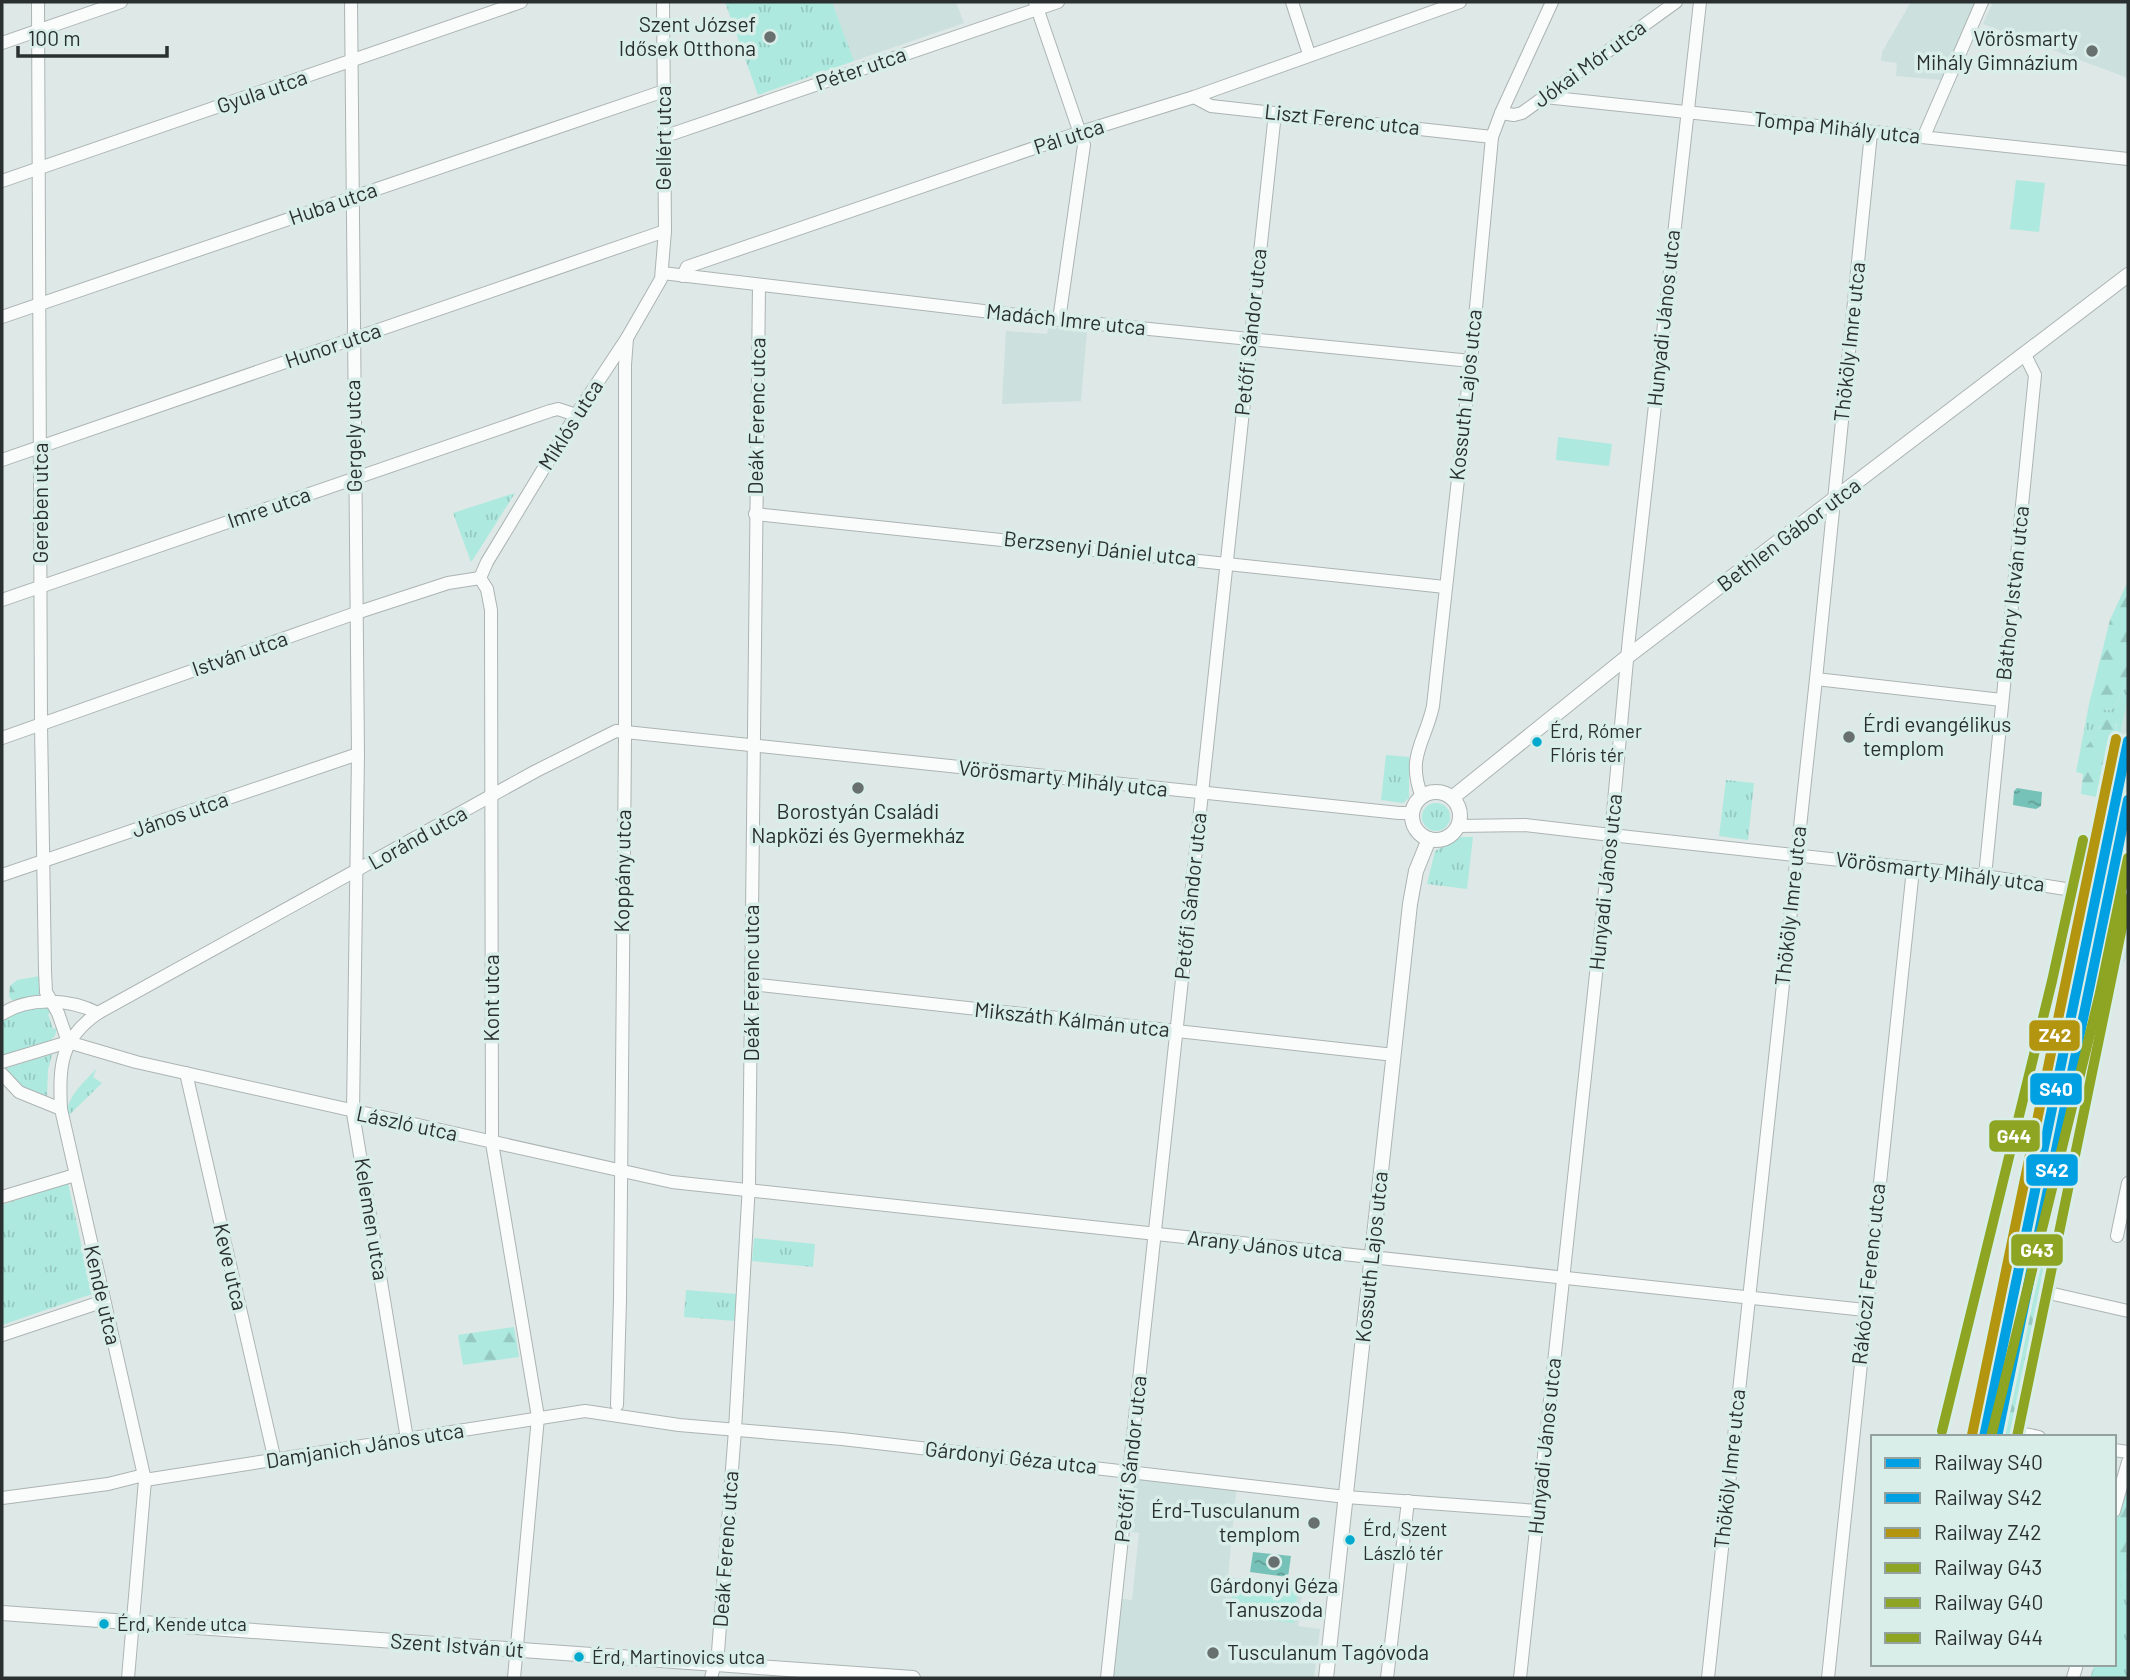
<svg xmlns="http://www.w3.org/2000/svg" width="2130" height="1680" font-family="Barlow,sans-serif">
<defs>
<pattern id="grass-tufts" width="24" height="20" patternUnits="userSpaceOnUse" patternTransform="scale(1.75)"><rect width="24" height="20" fill="#ade9df"/><path d="M3 7l-1-3M5 7V3M7 7l1-3M15 17l-1-3M17 17v-4M19 17l1-3" fill="none" stroke="#95c8c0"/></pattern>
<pattern id="forest-firs" width="22" height="20" patternUnits="userSpaceOnUse" patternTransform="scale(1.75)"><rect width="22" height="20" fill="#ade9df"/><path d="M5 1l3.5 6h-7zM16 11l3.5 6h-7z" fill="#95c8c0"/></pattern>
<pattern id="water-ripples" width="26" height="14" patternUnits="userSpaceOnUse" patternTransform="scale(1.75)"><rect width="26" height="14" fill="#77c2b8"/><path d="M2 4q2-2 4 0t4 0M15 11q2-2 4 0t4 0" fill="none" stroke="#629e96"/></pattern>
</defs>
<rect width="100%" height="100%" fill="#dee8e6"/>
<!-- built -->
<g fill="#cce0dd">
<path d="M832 2H956L964 23 854 61Z"/>
<path d="M1911 2H1977L1943 80 1896 76 1897 63 1881 61 1882 52Z"/>
<path d="M1993 2H2128V78L1983 24Z"/>
<path d="M1049 327 1087 331 1081 401 1002 404 1006 331 1047 334Z"/>
<path d="M2128 697V954L2088 1035 2084 1048 2080 1049 2001 1437H1963L2073 963Z"/>
<path d="M1130 1471 1237 1484 1228 1577 1303 1585 1298 1626 1320 1629 1314 1678H1107L1116 1598 1132 1600 1139 1533 1124 1531Z"/>
</g>
<!-- grass -->
<g fill="url(#grass-tufts)">
<path d="M725 2H832L854 61 758 95Z"/>
<path d="M515 493 474 558 471 562 453 513Z"/>
<path d="M2128 679V697L2118 745 2116 724 2100 726 2093 742 2080 752 2089 704 2108 710 2114 708Z"/>
<path d="M1386 755 1409 757V798L1403 803 1381 800Z"/>
<path d="M1726 780 1754 783 1748 840 1719 836Z"/>
<circle cx="1436" cy="817" r="14"/>
<path d="M1461 837H1473L1467 889 1427 884 1435 851Z"/>
<path d="M31 1006 50 1008 52 1012 48 1014 53 1029 57 1028 55 1036 51 1040 2 1056V1018Z"/>
<path d="M52 1054 48 1070 47 1096 23 1087 4 1069Z"/>
<path d="M97 1068 93 1077 102 1083 66 1118C67 1095 83 1084 97 1068Z"/>
<path d="M68 1183 92 1294 2 1325V1205Z"/>
<path d="M754 1238 815 1244 813 1267 752 1261Z"/>
<path d="M686 1290 737 1294 735 1321 684 1317Z"/>
<path d="M2128 1511V1678H2090L2095 1664H2114V1604L2126 1574Z"/>
</g>
<!-- forest -->
<g fill="url(#forest-firs)">
<path d="M2128 581V679L2114 708C2105 712 2097 708 2089 704L2110 620Z"/>
<path d="M2107 718 2112 719C2126 740 2112 776 2107 799L2081 794 2083 774 2076 772 2080 752C2094 741 2096 731 2107 718Z"/>
<path d="M40 976 41 994 29 999 12 1000 9 996 10 986 17 980Z"/>
<path d="M2080 1049 2015 1437H2001Z"/>
<path d="M514 1327 519 1357 463 1365 458 1335Z"/>
<path d="M2128 1474 2126 1574 2114 1604V1527Z"/>
</g>
<!-- pitch -->
<g fill="#ade9df">
<path d="M2016 180 2045 183 2039 232 2010 229Z"/>
<path d="M1558 437 1612 444 1609 466 1556 460Z"/>
<path d="M1233 1581 1298 1586 1294 1623 1230 1615Z"/>
</g>
<!-- water -->
<g fill="url(#water-ripples)">
<path d="M2017 788 2042 792 2041 806 2036 809 2013 805 2014 791Z"/>
<path d="M1253 1552 1291 1556 1288 1577 1250 1572Z"/>
</g>
<g fill="none" stroke-linecap="round" stroke-linejoin="round">
<defs>
<g id="minor">
<path d="M38 2 41 724 45 971 46 992 58 1013 68 1042"/>
<path d="M351 2 358 754 353 1113 407 1439"/>
<path d="M1035 2 1084 145 1059 320"/>
<path d="M1292 2 1309 54"/>
<path d="M2 43 121 2"/>
<path d="M1194 97 1211 106 1492 137"/>
<path d="M1545 97 2128 159"/>
<path d="M1501 113 1514 115 1522 113 1676 2"/>
<path d="M1924 136 1982 2"/>
<path d="M663 137 1058 2"/>
<path d="M2 181 521 2"/>
<path d="M662 273 1059 320 1471 361"/>
<path d="M683 276 687 267 1081 132 1194 97 1460 2"/>
<path d="M2 317 664 91"/>
<path d="M2 460 665 231"/>
<path d="M755 514 1445 587"/>
<path d="M480 578 487 589 491 610 492 1143 538 1417 514 1678"/>
<path d="M480 578 487 562 576 415 627 338 661 279 665 231 663 2"/>
<path d="M2 600 550 411 558 409 576 415"/>
<path d="M1816 679 2002 700"/>
<path d="M2 738 356 613 448 583 480 578"/>
<path d="M1422 797C1406 756 1425 743 1433 706L1471 361 1492 137 1501 113 1552 2"/>
<path d="M1458 826 1525 825 1611 835 1985 876 2128 899"/>
<path d="M2 875 358 754"/>
<path d="M1985 876 2035 375 2025 355"/>
<path d="M751 984 1394 1055"/>
<path d="M2 1014C29 996 70 999 98 1013"/>
<path d="M68 1042 136 1062 672 1182 1865 1310"/>
<path d="M2 1062 68 1042"/>
<path d="M186 1073 275 1461"/>
<path d="M2 1074 19 1092 61 1109"/>
<path d="M2 1197 75 1175"/>
<path d="M2117 1236 2128 1183"/>
<path d="M2049 1293 2128 1311"/>
<path d="M2 1335 104 1301"/>
<path d="M617 1405 620 1300 625 739V365L627 338"/>
<path d="M2020 1433 2039 1437"/>
<path d="M2114 1450 2128 1452"/>
<path d="M145 1480 585 1411 679 1425 842 1439 1346 1497 1538 1511"/>
<path d="M2 1498 108 1484 144 1475"/>
<path d="M2114 1511 2128 1462"/>
<path d="M128 1678 145 1480 61 1109C59 1066 60 1039 98 1013L536 771 616 731 1399 813H1413"/>
<path d="M711 1678 718 1652 735 1430 749 1184 759 285"/>
<path d="M1107 1678 1275 113"/>
<path d="M1387 1678 1408 1501"/>
<path d="M1520 1678 1611 835 1629 638 1700 2"/>
<path d="M1708 1678 1816 679 1871 133"/>
<path d="M1828 1678 1913 869"/>
<path d="M2073 1678 2077 1664"/>
</g>
<g id="tertiary">
<circle cx="1436" cy="816" r="24"/>
<path d="M1452 798 1627 657 2128 275"/>
<path d="M2 1613 913 1678"/>
<path d="M1326 1678 1410 904 1416 871 1429 839"/>
</g>
</defs>
<!-- minor casing -->
<use href="#minor" stroke="#acb4b3" stroke-width="14"/>
<!-- tertiary casing -->
<use href="#tertiary" stroke="#acb4b3" stroke-width="16"/>
<!-- minor -->
<use href="#minor" stroke="#fafcfb" stroke-width="12"/>
<!-- tertiary -->
<use href="#tertiary" stroke="#fafcfb" stroke-width="14"/>
<defs>
<path id="rail-1" d="M1984 1437 2128 741"/>
<path id="rail-2" d="M1997 1437 2128 800"/>
<path id="rail-3" d="M1972 1435 2116 739"/>
<path id="rail-4" d="M1991 1437 2100 993 2128 858"/>
<path id="rail-5" d="M2017 1437 2128 898"/>
<path id="rail-6" d="M1942 1431 2052 981 2083 840"/>
</defs>
<!-- rail-1 casing -->
<use href="#rail-1" stroke="#d9ede9" stroke-width="16"/>
<!-- rail-2 casing -->
<use href="#rail-2" stroke="#d9ede9" stroke-width="16"/>
<!-- rail-3 casing -->
<use href="#rail-3" stroke="#d9ede9" stroke-width="16"/>
<!-- rail-4 casing -->
<use href="#rail-4" stroke="#d9ede9" stroke-width="16"/>
<!-- rail-5 casing -->
<use href="#rail-5" stroke="#d9ede9" stroke-width="16"/>
<!-- rail-6 casing -->
<use href="#rail-6" stroke="#d9ede9" stroke-width="16"/>
<!-- rail-1 -->
<use href="#rail-1" stroke="#00a0e3" stroke-width="10"/>
<!-- rail-2 -->
<use href="#rail-2" stroke="#00a0e3" stroke-width="10"/>
<!-- rail-3 -->
<use href="#rail-3" stroke="#b39510" stroke-width="10"/>
<!-- rail-4 -->
<use href="#rail-4" stroke="#8ea423" stroke-width="10"/>
<!-- rail-5 -->
<use href="#rail-5" stroke="#8ea423" stroke-width="10"/>
<!-- rail-6 -->
<use href="#rail-6" stroke="#8ea423" stroke-width="10"/>
</g>
<!-- markers -->
<g fill="#68706f" stroke="#d9ede9" stroke-width="2.5">
<circle cx="770" cy="37" r="7"/>
<circle cx="2092" cy="51" r="7"/>
<circle cx="1849" cy="737" r="7"/>
<circle cx="858" cy="788" r="7"/>
<circle cx="1314" cy="1523" r="7"/>
<circle cx="1274" cy="1562" r="7"/>
<circle cx="1213" cy="1653" r="7"/>
</g>
<g fill="#00a9ce" stroke="#d9ede9" stroke-width="2.5">
<circle cx="1537" cy="742" r="6"/>
<circle cx="1350" cy="1540" r="6"/>
<circle cx="104" cy="1624" r="6"/>
<circle cx="579" cy="1657" r="6"/>
</g>
<g text-anchor="middle" stroke-width="7" stroke-linejoin="round" paint-order="stroke">
<!-- bus labels -->
<g font-size="19" fill="#29302f" stroke="#d9ede9" text-anchor="start">
<text x="1550" y="738">Érd, Rómer<tspan x="1550" dy="24">Flóris tér</tspan></text>
<text x="1363" y="1536">Érd, Szent<tspan x="1363" dy="24">László tér</tspan></text>
<text x="117" y="1631">Érd, Kende utca</text>
<text x="592" y="1664">Érd, Martinovics utca</text>
</g>
<!-- poi labels -->
<g font-size="21" fill="#29302f" stroke="#d9ede9" text-anchor="end">
<text x="756" y="32">Szent József<tspan x="756" dy="24">Idősek Otthona</tspan></text>
<text x="2078" y="46">Vörösmarty<tspan x="2078" dy="24">Mihály Gimnázium</tspan></text>
<text x="1863" y="732" text-anchor="start">Érdi evangélikus<tspan x="1863" dy="24">templom</tspan></text>
<text x="858" y="819" text-anchor="middle">Borostyán Családi<tspan x="858" dy="24">Napközi és Gyermekház</tspan></text>
<text x="1300" y="1518">Érd-Tusculanum<tspan x="1300" dy="24">templom</tspan></text>
<text x="1274" y="1593" text-anchor="middle">Gárdonyi Géza<tspan x="1274" dy="24">Tanuszoda</tspan></text>
<text x="1227" y="1660" text-anchor="start">Tusculanum Tagóvoda</text>
</g>
<!-- street labels -->
<g font-size="21" fill="#29302f" stroke="#d9ede9">
<text transform="translate(1590 64) rotate(-36)" y="7">Jókai Mór utca</text>
<text transform="translate(861 69) rotate(-19)" y="7">Péter utca</text>
<text transform="translate(262 92) rotate(-19)" y="7">Gyula utca</text>
<text transform="translate(1342 120) rotate(6)" y="7">Liszt Ferenc utca</text>
<text transform="translate(1837 128) rotate(6)" y="7">Tompa Mihály utca</text>
<text transform="translate(1069 137) rotate(-18)" y="7">Pál utca</text>
<text transform="translate(664 138) rotate(-90)" y="7">Gellért utca</text>
<text transform="translate(333 204) rotate(-19)" y="7">Huba utca</text>
<text transform="translate(1664 318) rotate(-84)" y="7">Hunyadi János utca</text>
<text transform="translate(1066 320) rotate(6)" y="7">Madách Imre utca</text>
<text transform="translate(1251 332) rotate(-84)" y="7">Petőfi Sándor utca</text>
<text transform="translate(1850 342) rotate(-84)" y="7">Thököly Imre utca</text>
<text transform="translate(333 346) rotate(-19)" y="7">Hunor utca</text>
<text transform="translate(1466 395) rotate(-84)" y="7">Kossuth Lajos utca</text>
<text transform="translate(757 416) rotate(-89)" y="7">Deák Ferenc utca</text>
<text transform="translate(571 425) rotate(-58)" y="7">Miklós utca</text>
<text transform="translate(354 436) rotate(-91)" y="7">Gergely utca</text>
<text transform="translate(41 503) rotate(-90)" y="7">Gereben utca</text>
<text transform="translate(269 508) rotate(-19)" y="7">Imre utca</text>
<text transform="translate(1789 535) rotate(-37)" y="7">Bethlen Gábor utca</text>
<text transform="translate(1100 549) rotate(6)" y="7">Berzsenyi Dániel utca</text>
<text transform="translate(2013 593) rotate(-84)" y="7">Báthory István utca</text>
<text transform="translate(240 654) rotate(-19)" y="7">István utca</text>
<text transform="translate(1063 779) rotate(6)" y="7">Vörösmarty Mihály utca</text>
<text transform="translate(180 815) rotate(-19)" y="7">János utca</text>
<text transform="translate(418 838) rotate(-29)" y="7">Loránd utca</text>
<text transform="translate(623 871) rotate(-89)" y="7">Koppány utca</text>
<text transform="translate(1940 872) rotate(7)" y="7">Vörösmarty Mihály utca</text>
<text transform="translate(1606 882) rotate(-84)" y="7">Hunyadi János utca</text>
<text transform="translate(1191 896) rotate(-84)" y="7">Petőfi Sándor utca</text>
<text transform="translate(1791 906) rotate(-84)" y="7">Thököly Imre utca</text>
<text transform="translate(752 983) rotate(-90)" y="7">Deák Ferenc utca</text>
<text transform="translate(492 998) rotate(-90)" y="7">Kont utca</text>
<text transform="translate(1072 1020) rotate(6)" y="7">Mikszáth Kálmán utca</text>
<text transform="translate(407 1124) rotate(12)" y="7">László utca</text>
<text transform="translate(371 1219) rotate(81)" y="7">Kelemen utca</text>
<text transform="translate(1265 1246) rotate(6)" y="7">Arany János utca</text>
<text transform="translate(1372 1257) rotate(-84)" y="7">Kossuth Lajos utca</text>
<text transform="translate(230 1267) rotate(77)" y="7">Keve utca</text>
<text transform="translate(1869 1274) rotate(-84)" y="7">Rákóczi Ferenc utca</text>
<text transform="translate(102 1295) rotate(77)" y="7">Kende utca</text>
<text transform="translate(365 1446) rotate(-9)" y="7">Damjanich János utca</text>
<text transform="translate(1545 1446) rotate(-84)" y="7">Hunyadi János utca</text>
<text transform="translate(1011 1458) rotate(6)" y="7">Gárdonyi Géza utca</text>
<text transform="translate(1131 1459) rotate(-84)" y="7">Petőfi Sándor utca</text>
<text transform="translate(1730 1469) rotate(-84)" y="7">Thököly Imre utca</text>
<text transform="translate(726 1549) rotate(-86)" y="7">Deák Ferenc utca</text>
<text transform="translate(457 1646) rotate(4)" y="7">Szent István út</text>
</g>
</g>
<g stroke="#d9ede9" stroke-width="2.5">
<rect x="2028" y="1019" width="53" height="33" rx="7" fill="#b39510"/>
<rect x="2029" y="1072" width="54" height="34" rx="7" fill="#00a0e3"/>
<rect x="1988" y="1119" width="53" height="34" rx="7" fill="#8ea423"/>
<rect x="2025" y="1153" width="54" height="34" rx="7" fill="#00a0e3"/>
<rect x="2010" y="1233" width="54" height="34" rx="7" fill="#8ea423"/>
</g>
<g font-size="19" text-anchor="middle" font-weight="bold" fill="#fff">
<text x="2055" y="1042">Z42</text>
<text x="2056" y="1096">S40</text>
<text x="2014" y="1143">G44</text>
<text x="2052" y="1177">S42</text>
<text x="2037" y="1257">G43</text>
</g>
<!-- border -->
<rect width="2130" height="1680" fill="none" stroke="#29302f" stroke-width="7"/>
<!-- legend -->
<rect x="1871" y="1435" width="245" height="231" fill="#d9ede9" stroke="#93a19f" stroke-width="2"/>
<rect x="1885" y="1458" width="35" height="10" fill="#00a0e3" stroke="#93a19f" stroke-width="2"/>
<text x="1934" y="1470" font-size="21" fill="#29302f">Railway S40</text>
<rect x="1885" y="1493" width="35" height="10" fill="#00a0e3" stroke="#93a19f" stroke-width="2"/>
<text x="1934" y="1505" font-size="21" fill="#29302f">Railway S42</text>
<rect x="1885" y="1528" width="35" height="10" fill="#b39510" stroke="#93a19f" stroke-width="2"/>
<text x="1934" y="1540" font-size="21" fill="#29302f">Railway Z42</text>
<rect x="1885" y="1563" width="35" height="10" fill="#8ea423" stroke="#93a19f" stroke-width="2"/>
<text x="1934" y="1575" font-size="21" fill="#29302f">Railway G43</text>
<rect x="1885" y="1598" width="35" height="10" fill="#8ea423" stroke="#93a19f" stroke-width="2"/>
<text x="1934" y="1610" font-size="21" fill="#29302f">Railway G40</text>
<rect x="1885" y="1633" width="35" height="10" fill="#8ea423" stroke="#93a19f" stroke-width="2"/>
<text x="1934" y="1645" font-size="21" fill="#29302f">Railway G44</text>
<!-- scale -->
<path d="M18 46v10h149v-10" fill="none" stroke="#29302f" stroke-width="3.5"/>
<text x="28" y="46" font-size="21" fill="#29302f" stroke="#d9ede9" stroke-width="5" paint-order="stroke">100 m</text>
</svg>
